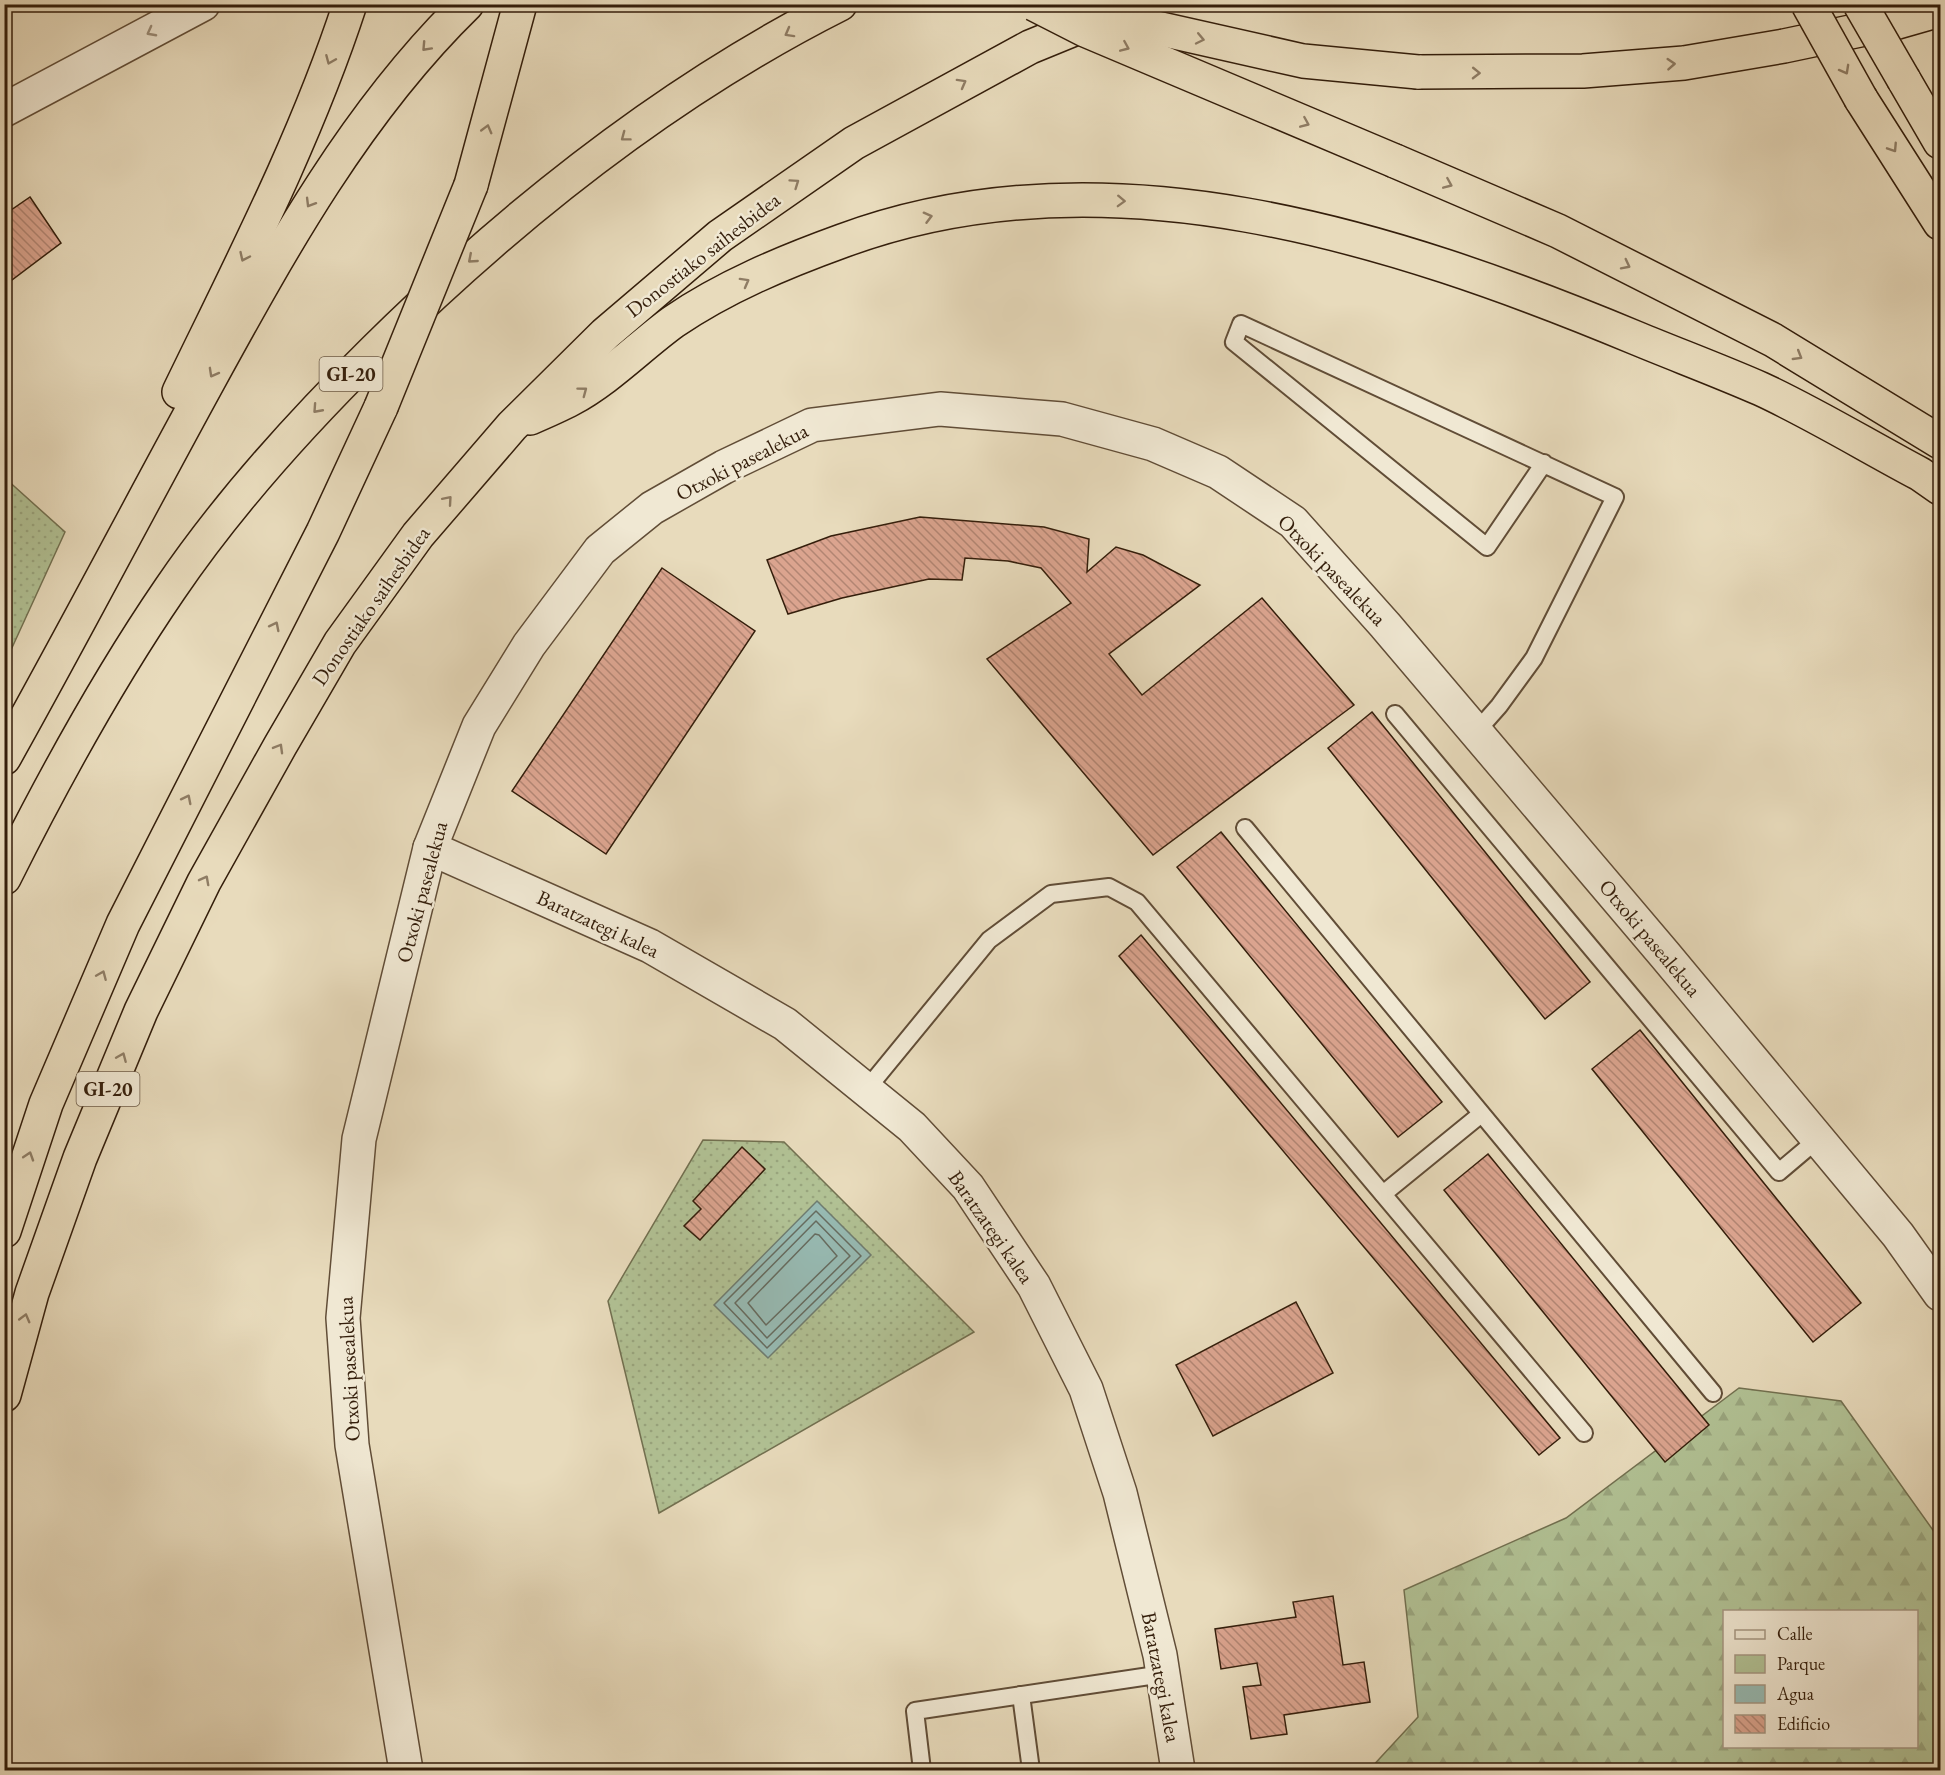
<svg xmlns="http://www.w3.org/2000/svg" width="1945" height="1775" font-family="'EB Garamond',serif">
<defs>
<pattern id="green-dots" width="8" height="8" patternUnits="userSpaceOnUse" patternTransform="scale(1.5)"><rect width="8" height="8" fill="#b1c194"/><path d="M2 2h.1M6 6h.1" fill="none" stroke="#99a57e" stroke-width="1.8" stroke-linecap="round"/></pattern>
<pattern id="forest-firs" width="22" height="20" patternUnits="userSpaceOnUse" patternTransform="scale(1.5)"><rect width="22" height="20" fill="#b1c194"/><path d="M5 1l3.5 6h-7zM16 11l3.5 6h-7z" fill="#99a57e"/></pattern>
<pattern id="building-back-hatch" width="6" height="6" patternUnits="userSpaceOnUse" patternTransform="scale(1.5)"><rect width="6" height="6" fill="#dba48f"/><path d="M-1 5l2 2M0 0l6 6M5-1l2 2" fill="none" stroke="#b28573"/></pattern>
</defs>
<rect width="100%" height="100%" fill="#e8dbbc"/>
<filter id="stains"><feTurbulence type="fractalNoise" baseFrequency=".00333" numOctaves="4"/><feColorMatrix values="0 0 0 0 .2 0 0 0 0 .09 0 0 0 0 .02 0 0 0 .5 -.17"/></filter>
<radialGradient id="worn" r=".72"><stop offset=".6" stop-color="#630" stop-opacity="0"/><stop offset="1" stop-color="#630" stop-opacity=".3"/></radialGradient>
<!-- green -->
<g fill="url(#green-dots)" stroke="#727050" stroke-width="1.5">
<path d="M5 478 65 532 5 663Z"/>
<path d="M703 1140 784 1142 974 1332 659 1513 608 1301Z"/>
</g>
<!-- forest -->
<path fill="url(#forest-firs)" stroke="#727050" stroke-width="1.5" fill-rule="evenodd" d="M1739 1388 1841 1401 1940 1540V1770H1369L1418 1717 1404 1590 1566 1518ZM1724 1612H1916V1746H1724Z"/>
<!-- water -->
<path fill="#97bbb4" stroke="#6f7c70" stroke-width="1.5" d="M817 1201 871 1255 768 1358 714 1305Z"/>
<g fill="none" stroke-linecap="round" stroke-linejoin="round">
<!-- shore -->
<g stroke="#666c60" stroke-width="1.5">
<path d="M816 1211 861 1256 767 1348 724 1303Z"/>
<path d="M816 1221 850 1256 767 1338 735 1303Z"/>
<path d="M815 1234 819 1235 837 1256 766 1325 748 1303Z"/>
</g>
</g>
<!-- building -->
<g fill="url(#building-back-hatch)" stroke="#341e0b" stroke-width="1.5">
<path d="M30 197 61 243 4 286V215Z"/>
<path d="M920 517 1044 527 1089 539 1087 572 1116 547 1143 555 1200 585 1109 654 1142 695 1262 598 1354 705 1153 855 987 659 1071 603 1041 568 1008 561 965 558 962 580 929 579 842 598 788 614 767 560 831 536Z"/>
<path d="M662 568 755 631 606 854 512 791Z"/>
<path d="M1372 712 1590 982 1545 1019 1328 748Z"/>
<path d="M1221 832 1442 1102 1398 1137 1177 867Z"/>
<path d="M1141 935 1560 1438 1539 1455 1119 956Z"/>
<path d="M1640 1030 1861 1303 1813 1342 1592 1069Z"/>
<path d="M742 1147 765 1169 700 1240 684 1226 701 1209 693 1201Z"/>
<path d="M1488 1154 1709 1425 1665 1462 1444 1190Z"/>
<path d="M1296 1302 1333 1373 1213 1436 1176 1365Z"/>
<path d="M1333 1596 1343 1665 1364 1662 1370 1702 1284 1715 1287 1734 1251 1739 1243 1687 1261 1685 1257 1663 1221 1669 1215 1629 1296 1617 1293 1602Z"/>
</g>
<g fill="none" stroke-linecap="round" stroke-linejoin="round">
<defs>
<g id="lane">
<path d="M1395 714 1779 1172 1818 1139"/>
<path d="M1476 732 1499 706 1534 658 1615 497 1241 324 1234 342 1487 547 1544 463"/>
<path d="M1245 828 1713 1393"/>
<path d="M866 1090 989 940 1051 894 1109 887 1137 902 1584 1433"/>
<path d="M1383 1194 1480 1115"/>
<path d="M1021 1695 1031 1770"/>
<path d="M922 1770 915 1711 1163 1674"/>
</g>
<g id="street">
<path d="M4 110 203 4"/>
<path d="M430 848 650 946 785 1024 912 1127 968 1187 1034 1286 1086 1389 1120 1493 1160 1655 1178 1770"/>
<path d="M406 1770 352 1445 343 1318 359 1139 430 848 479 726 529 645 600 550 652 508 724 467 812 425 940 409 1062 419 1153 444 1218 472 1293 522 1385 625 1665 955 1898 1235 1940 1294"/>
</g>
<g id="highway">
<path d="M1418 72 1583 71 1684 63 1784 46 1898 22 1940 10"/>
<path d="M1904 80 1940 142"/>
<path d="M1861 99 1940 223"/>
<path d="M1395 161 1558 231 1773 340 1940 442"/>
<path d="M471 185 520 4"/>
<path d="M179 392C240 266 306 139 350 4"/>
<path d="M530 418C544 412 558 406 571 399 607 380 640 346 673 322 724 287 784 262 842 241 1104 144 1391 236 1636 338 1677 355 1720 371 1761 389 1815 414 1867 446 1920 474L1940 488"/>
<path d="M4 758C74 633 140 506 209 380 282 247 357 111 467 4"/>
<path d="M4 878C54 778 107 681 170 589 229 502 301 423 375 350 513 214 667 91 840 4"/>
<path d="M4 1231 46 1104 123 924 323 532 381 407"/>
<path d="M4 1395 32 1293 80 1158 141 1011 204 882 280 746 340 643 418 535 512 426 605 334 720 236 854 143 1030 47 1135 4"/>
</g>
</defs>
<!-- lane casing -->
<use href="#lane" stroke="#614d37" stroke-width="20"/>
<!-- street casing -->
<use href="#street" stroke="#614d37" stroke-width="36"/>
<!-- highway casing -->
<use href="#highway" stroke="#341e0b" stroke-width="36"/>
<!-- lane -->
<use href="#lane" stroke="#f0e8d3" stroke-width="16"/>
<!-- street -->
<use href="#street" stroke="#f0e8d3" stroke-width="33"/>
<!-- highway -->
<use href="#highway" stroke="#e8dbbc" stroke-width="33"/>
<defs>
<g id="highway-bridge">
<path d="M1034 4 1085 30 1395 161"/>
<path d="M1808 4 1861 99"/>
<path d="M1860 4 1904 80"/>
<path d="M1081 11 1303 61 1418 72"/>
<path d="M381 407 471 185"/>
</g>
</defs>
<!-- highway-bridge casing -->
<use href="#highway-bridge" stroke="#341e0b" stroke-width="36" stroke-linecap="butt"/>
<!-- highway-bridge -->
<use href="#highway-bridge" stroke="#e8dbbc" stroke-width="33"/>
</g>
<!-- one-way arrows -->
<defs><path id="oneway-chevron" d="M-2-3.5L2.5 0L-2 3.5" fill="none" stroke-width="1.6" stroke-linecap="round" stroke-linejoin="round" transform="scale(1.5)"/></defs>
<use stroke="#9b8d79" href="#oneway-chevron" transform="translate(151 32) rotate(152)"/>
<g stroke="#8e7c64">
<use href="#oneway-chevron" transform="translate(789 33) rotate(151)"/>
<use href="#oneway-chevron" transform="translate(1200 39) rotate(12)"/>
<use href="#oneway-chevron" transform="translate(426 47) rotate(133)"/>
<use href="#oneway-chevron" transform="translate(1125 47) rotate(23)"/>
<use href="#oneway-chevron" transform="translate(330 60) rotate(113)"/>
<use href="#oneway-chevron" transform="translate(1671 64) rotate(-4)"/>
<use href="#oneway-chevron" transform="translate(1845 70) rotate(61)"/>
<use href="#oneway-chevron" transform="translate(1476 73) rotate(1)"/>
<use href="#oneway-chevron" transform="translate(962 83) rotate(-29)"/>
<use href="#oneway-chevron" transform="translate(1305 123) rotate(23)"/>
<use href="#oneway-chevron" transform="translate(487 129) rotate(-75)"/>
<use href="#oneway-chevron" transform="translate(625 137) rotate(143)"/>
<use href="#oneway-chevron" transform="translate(1893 148) rotate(57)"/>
<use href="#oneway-chevron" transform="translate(795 183) rotate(-35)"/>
<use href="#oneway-chevron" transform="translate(1448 184) rotate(23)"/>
<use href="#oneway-chevron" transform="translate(1121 201) rotate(2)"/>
<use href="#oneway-chevron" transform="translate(310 203) rotate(121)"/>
<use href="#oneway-chevron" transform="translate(928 217) rotate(-15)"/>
<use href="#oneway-chevron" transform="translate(244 257) rotate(115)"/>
<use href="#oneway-chevron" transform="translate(472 259) rotate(139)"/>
<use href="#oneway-chevron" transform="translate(1626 265) rotate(27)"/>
<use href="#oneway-chevron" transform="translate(745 282) rotate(-29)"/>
<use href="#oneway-chevron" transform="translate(1798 356) rotate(31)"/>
<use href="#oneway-chevron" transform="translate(213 373) rotate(119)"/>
<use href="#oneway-chevron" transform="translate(583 391) rotate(-37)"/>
<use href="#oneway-chevron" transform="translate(317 409) rotate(132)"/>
<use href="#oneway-chevron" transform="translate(448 500) rotate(-49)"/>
<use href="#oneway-chevron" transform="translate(275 626) rotate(-63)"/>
<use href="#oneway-chevron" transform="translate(279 748) rotate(-60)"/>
<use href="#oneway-chevron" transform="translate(187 799) rotate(-63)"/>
<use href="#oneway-chevron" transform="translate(205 880) rotate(-62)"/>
<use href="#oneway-chevron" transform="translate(102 975) rotate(-67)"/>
<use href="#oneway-chevron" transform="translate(122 1057) rotate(-67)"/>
<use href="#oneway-chevron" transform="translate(29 1156) rotate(-72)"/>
<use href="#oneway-chevron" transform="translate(25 1318) rotate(-75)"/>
</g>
<g text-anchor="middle" stroke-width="5" stroke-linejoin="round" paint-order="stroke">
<!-- shield labels -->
<g fill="#f0e8d3" stroke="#6c5b47" stroke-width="1.5">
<rect x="319.5" y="357" width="63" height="34" rx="4.5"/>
<rect x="76.5" y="1072" width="63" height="34" rx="4.5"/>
</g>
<g font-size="20" font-weight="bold" fill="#341e0b">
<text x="351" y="381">GI-20</text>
<text x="108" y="1096">GI-20</text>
</g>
<!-- street labels -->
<g font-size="21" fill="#341e0b" stroke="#f0e8d3">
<text transform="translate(703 255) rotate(-38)" y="7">Donostiako saihesbidea</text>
<text transform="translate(742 462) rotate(-27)" y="7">Otxoki pasealekua</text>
<text transform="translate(1332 570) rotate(46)" y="7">Otxoki pasealekua</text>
<text transform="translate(371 606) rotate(-55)" y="7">Donostiako saihesbidea</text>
<text transform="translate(422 892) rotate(-75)" y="7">Otxoki pasealekua</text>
<text transform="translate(598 924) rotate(25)" y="7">Baratzategi kalea</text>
<text transform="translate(1650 938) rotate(50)" y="7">Otxoki pasealekua</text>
<text transform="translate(991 1227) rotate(55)" y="7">Baratzategi kalea</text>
<text transform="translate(349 1369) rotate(-93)" y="7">Otxoki pasealekua</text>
<text transform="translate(1161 1677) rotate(79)" y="7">Baratzategi kalea</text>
</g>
</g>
<!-- margin -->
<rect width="1945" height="1775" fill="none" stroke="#e8dbbc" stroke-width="24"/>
<rect x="6" y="6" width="1933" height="1763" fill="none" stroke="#341e0b" stroke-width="3"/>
<rect x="12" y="12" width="1921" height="1751" fill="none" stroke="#341e0b" stroke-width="1.5"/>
<!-- legend -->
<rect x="1723" y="1610" width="195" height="138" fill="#f0e8d3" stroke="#a59783" stroke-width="1.5"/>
<rect x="1735" y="1630" width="30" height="9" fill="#f0e8d3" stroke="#a59783" stroke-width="1.5"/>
<text x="1777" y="1640" font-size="18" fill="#341e0b">Calle</text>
<rect x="1735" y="1655" width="30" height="18" fill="#b1c194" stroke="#a59783" stroke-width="1.5"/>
<text x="1777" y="1670" font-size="18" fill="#341e0b">Parque</text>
<rect x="1735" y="1685" width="30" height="18" fill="#97bbb4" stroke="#a59783" stroke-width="1.5"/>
<text x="1777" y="1700" font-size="18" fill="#341e0b">Agua</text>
<rect x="1735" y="1715" width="30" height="18" fill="url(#building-back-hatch)" stroke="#a59783" stroke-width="1.5"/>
<text x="1777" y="1730" font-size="18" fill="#341e0b">Edificio</text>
<rect width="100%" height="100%" filter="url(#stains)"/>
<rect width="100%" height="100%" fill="url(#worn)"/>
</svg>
